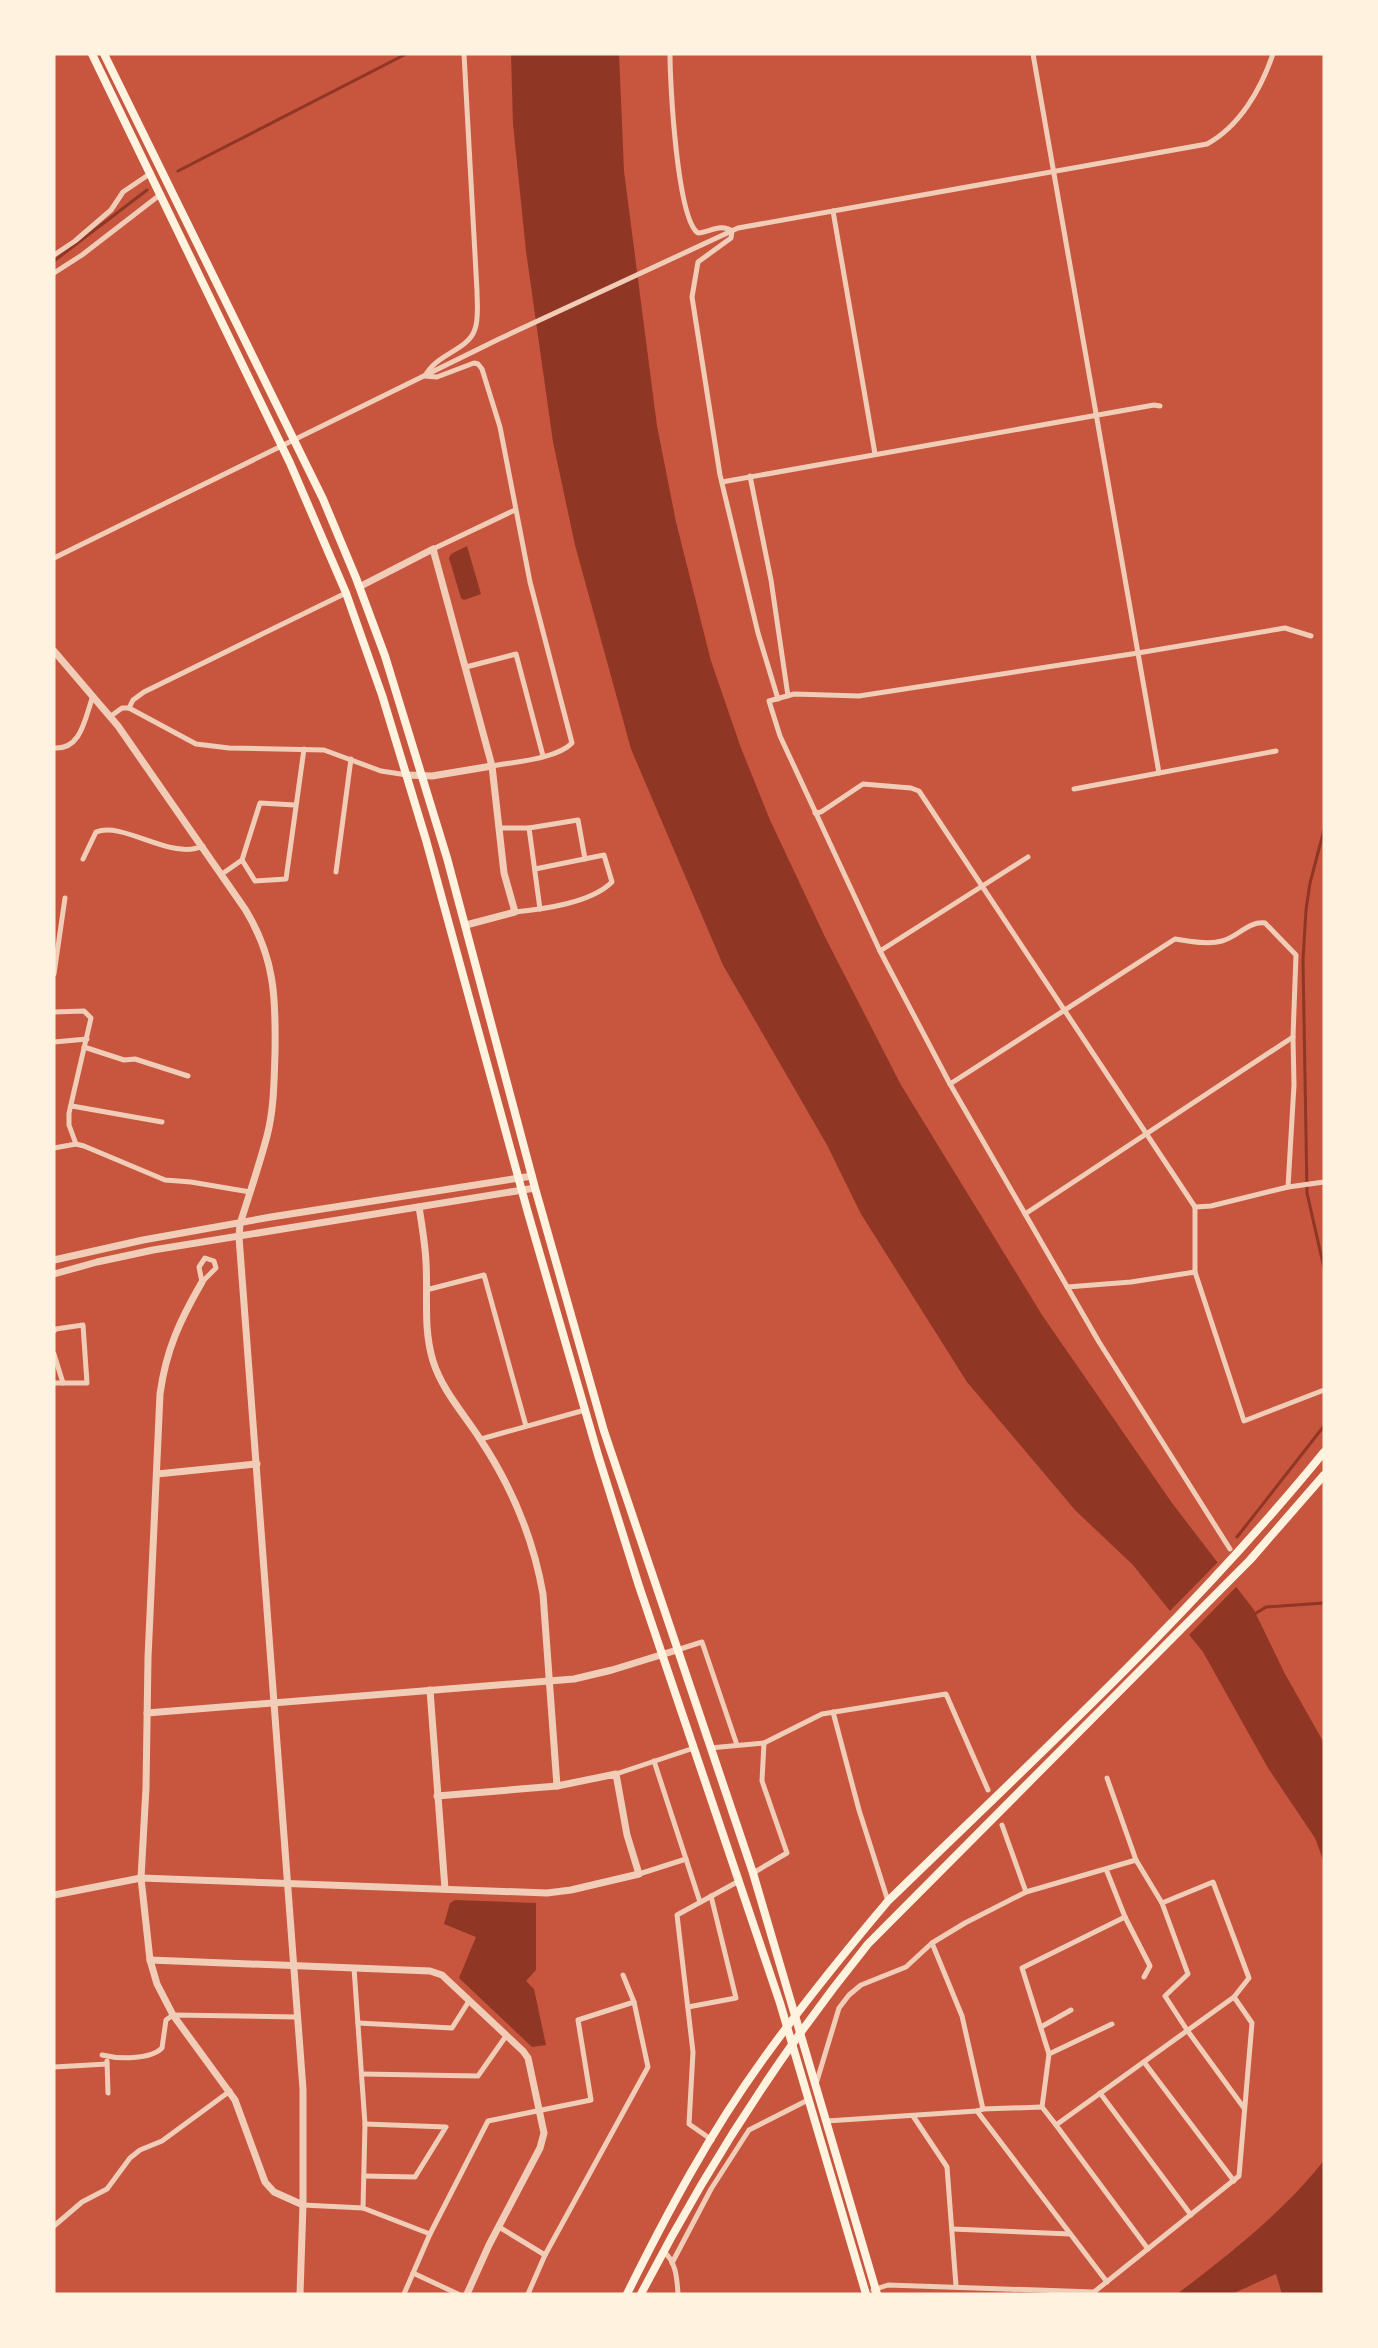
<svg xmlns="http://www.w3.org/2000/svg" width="1378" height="2348" font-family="Mulish,sans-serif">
<rect width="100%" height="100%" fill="#c8553d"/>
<!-- water -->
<g fill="#8f3625">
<path d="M511 54H619L624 171 657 426 676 522 711 661 741 748 770 820 825 937 901 1085 1042 1315 1172 1503 1254 1610 1285 1674 1324 1743V1862L1315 1838 1268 1768 1203 1652 1133 1565 1075 1510 967 1382 861 1214 827 1145 723 965 631 749 575 545 553 442 526 251 513 124Z"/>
<path d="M467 546 481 594 464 600 461 598 449 558 451 554Z"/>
<path d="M455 1900 536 1903V1970L526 1981 534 1989 546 2045 532 2047 459 1978 476 1937 444 1924 450 1903Z"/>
<path d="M1324 2160V2294H1282L1276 2274 1232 2294H1177C1226 2257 1287 2209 1324 2160Z"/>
</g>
<!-- pier -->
<path fill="#c8553d" d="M1219 1561 1238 1585 1187 1637 1168 1613Z"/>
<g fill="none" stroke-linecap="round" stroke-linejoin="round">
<!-- stream -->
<g stroke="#8f3625" stroke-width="3">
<path d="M178 171 406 54"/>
<path d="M54 261 147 190"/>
<path d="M1324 830 1310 883 1306 910 1303 960 1307 1193 1324 1268"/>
<path d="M1237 1537 1324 1426"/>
<path d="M1253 1615 1266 1607 1324 1603"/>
</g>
<!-- minor -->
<g stroke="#f1ccb7" stroke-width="5">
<path d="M464 54 477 291C477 302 479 318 475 329 468 351 437 353 425 376L437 377 474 363 478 364 482 369 500 427 530 582 572 743C557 759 513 762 492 766"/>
<path d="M670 54C670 83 677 219 698 233 710 232 721 223 732 231L731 238 698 262 692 297 720 475 758 633 778 699"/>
<path d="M1033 54 1159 773"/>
<path d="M833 211 875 454"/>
<path d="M54 255 75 241 111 210 123 192 151 173"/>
<path d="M54 273 82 255 161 194"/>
<path d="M750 476 771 580 788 696"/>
<path d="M722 482 1154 405 1160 406"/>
<path d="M433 549 515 510"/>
<path d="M54 558 499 339 738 228 1207 144C1240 126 1261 89 1273 54"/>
<path d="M466 667 516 654 543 756"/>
<path d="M129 708 133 700 144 692 346 593"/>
<path d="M111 716 122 708H129L196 744 229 748 324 750 381 771 407 775"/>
<path d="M54 748C82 750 85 717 93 696"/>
<path d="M1074 789 1276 751"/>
<path d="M815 813 821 812 863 784 911 788 919 791 1195 1207 1211 1206 1288 1187 1324 1182"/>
<path d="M499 828H529"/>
<path d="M83 859 96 832C124 821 171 861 203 846"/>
<path d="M242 860 260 803 295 805"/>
<path d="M336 872 351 759"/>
<path d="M222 874 242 860 255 881 286 879 304 749"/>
<path d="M540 909 529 828 578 820 585 859"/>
<path d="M515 912C544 909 591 903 612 882L604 855 535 869"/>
<path d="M880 951 1028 857"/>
<path d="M54 974 65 898"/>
<path d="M54 1012 84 1011 91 1018 69 1113V1125L76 1144"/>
<path d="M54 1042 87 1039"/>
<path d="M84 1047 124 1060 135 1059 188 1076"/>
<path d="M950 1084 1175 939C1190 941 1208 945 1222 941 1238 937 1248 921 1265 923L1296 955 1293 1037 1294 1085 1288 1187"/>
<path d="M72 1106 162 1122"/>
<path d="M54 1148 76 1144 84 1146 165 1180 191 1182 250 1192"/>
<path d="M1195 1207V1272L1244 1421 1324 1390"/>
<path d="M1025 1214 1293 1037"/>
<path d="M205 1258 214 1261 216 1268 202 1282 199 1267Z"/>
<path d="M1067 1287 1131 1282 1195 1272"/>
<path d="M426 1290 484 1275 526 1426"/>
<path d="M54 1331 56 1329 83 1325 87 1383H54"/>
<path d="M54 1354 63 1383"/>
<path d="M481 1439 585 1410"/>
<path d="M1230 1549 1099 1342 950 1084 880 951 780 736 769 701 794 694 859 696 1138 653 1285 628 1311 636"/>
<path d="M677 1650 702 1642 737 1745"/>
<path d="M833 1712 859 1810 888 1901"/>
<path d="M710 1748 764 1743 822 1714 946 1694 988 1790"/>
<path d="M654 1761 700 1902"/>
<path d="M616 1774 694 1748"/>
<path d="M1107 1778 1136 1860"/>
<path d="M1002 1825 1026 1892"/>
<path d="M753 1873 787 1853 762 1781 764 1743"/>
<path d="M639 1874 686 1859"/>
<path d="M1162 1903 1213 1882 1249 1978 1234 1997"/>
<path d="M1125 1917 1150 1966 1144 1977"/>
<path d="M932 1943 962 2016 983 2109"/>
<path d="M354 1968 365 2124 363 2208"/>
<path d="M688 2007 736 1998 711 1896"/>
<path d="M358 2023 452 2028 469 2001"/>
<path d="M1041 2027 1071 2010"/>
<path d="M1049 2054 1112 2024"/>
<path d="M102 2055C118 2059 150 2060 162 2048L166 2020 173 2015 296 2017"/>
<path d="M107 2061 108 2093"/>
<path d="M1144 2062 1234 2181"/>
<path d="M54 2067 107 2064"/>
<path d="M362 2074 478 2076 506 2036"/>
<path d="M816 2084 839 2008 849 1995 861 1985 906 1967 932 1943 965 1923 1026 1892 1136 1860 1162 1903 1188 1974 1165 1996 1187 2030 1244 2108"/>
<path d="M1100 2093 1191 2215"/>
<path d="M1042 2107 1049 2054 1022 1968 1125 1917 1106 1869"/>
<path d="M977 2111 1107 2282"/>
<path d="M913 2116 947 2167 956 2286"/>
<path d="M827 2121 977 2111 983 2109 1042 2107 1056 2125 1234 1997 1252 2023 1239 2176 1094 2292 888 2285 873 2290"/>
<path d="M1056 2125 1148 2249"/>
<path d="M712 2140 689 2124 693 2052 677 1915 739 1881"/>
<path d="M365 2176 415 2177 446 2127 365 2124"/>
<path d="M303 2205 363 2208 430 2234"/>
<path d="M54 2226 82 2202 107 2189 130 2158 140 2150 162 2141 230 2091"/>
<path d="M499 2227 545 2255"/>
<path d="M952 2229 1070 2234"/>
<path d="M663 2251C676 2261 677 2278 678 2294"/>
<path d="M672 2263 711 2189 749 2130 808 2100"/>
<path d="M413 2273 458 2294"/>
<path d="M404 2294 430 2234 488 2121 591 2100 578 2020 634 2002"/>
<path d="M528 2294 545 2255 648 2067 634 2002 623 1975"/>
</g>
<!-- tertiary -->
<g stroke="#f1ccb7" stroke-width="7">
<path d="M359 587 433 549 492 766 504 873 515 912 466 925"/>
<path d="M54 651 118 726 245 909C275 958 276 998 275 1054 274 1082 274 1109 267 1136 259 1166 249 1195 240 1224L239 1237 303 2089V2205L300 2294"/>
<path d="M407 775 432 776 492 766"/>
<path d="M419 1207C422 1225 425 1243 426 1262 428 1296 423 1328 433 1361 442 1390 464 1414 480 1439 512 1487 533 1537 543 1594L557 1786"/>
<path d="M54 1260 143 1240 271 1217 532 1176"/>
<path d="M54 1274 97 1262 153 1250 535 1188"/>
<path d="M202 1282C180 1320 166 1350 160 1394L148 1658 146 1788 141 1878 150 1960 157 1984 173 2015 235 2100 265 2182 274 2192 303 2205"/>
<path d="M157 1474 257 1464"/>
<path d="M430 1690 445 1889"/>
<path d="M147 1713 574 1679 612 1670 677 1650"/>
<path d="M54 1895 141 1878 547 1893 571 1890 639 1874 627 1835 616 1774 557 1786 437 1796"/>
<path d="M150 1960 430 1971 442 1975 523 2051 528 2058 544 2133 540 2148 489 2245 467 2294"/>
</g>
<!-- primary -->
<g stroke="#fff3e0" stroke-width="8">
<path d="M92 54 290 463 346 593 382 695 426 840 528 1213 598 1455 639 1586 780 2003 866 2294"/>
<path d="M104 54 323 499 356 578 385 656 447 858 535 1188 604 1431 753 1873 877 2294"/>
</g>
<!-- trunk -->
<g stroke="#fff3e0" stroke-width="8">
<path d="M627 2294C667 2213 711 2131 764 2058 803 2004 845 1952 888 1901 1037 1756 1193 1613 1324 1452"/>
<path d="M641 2294C705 2170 780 2053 868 1944L1250 1560 1324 1475"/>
</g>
</g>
<!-- border -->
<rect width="1378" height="2348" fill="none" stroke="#fff3e0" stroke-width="111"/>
</svg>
